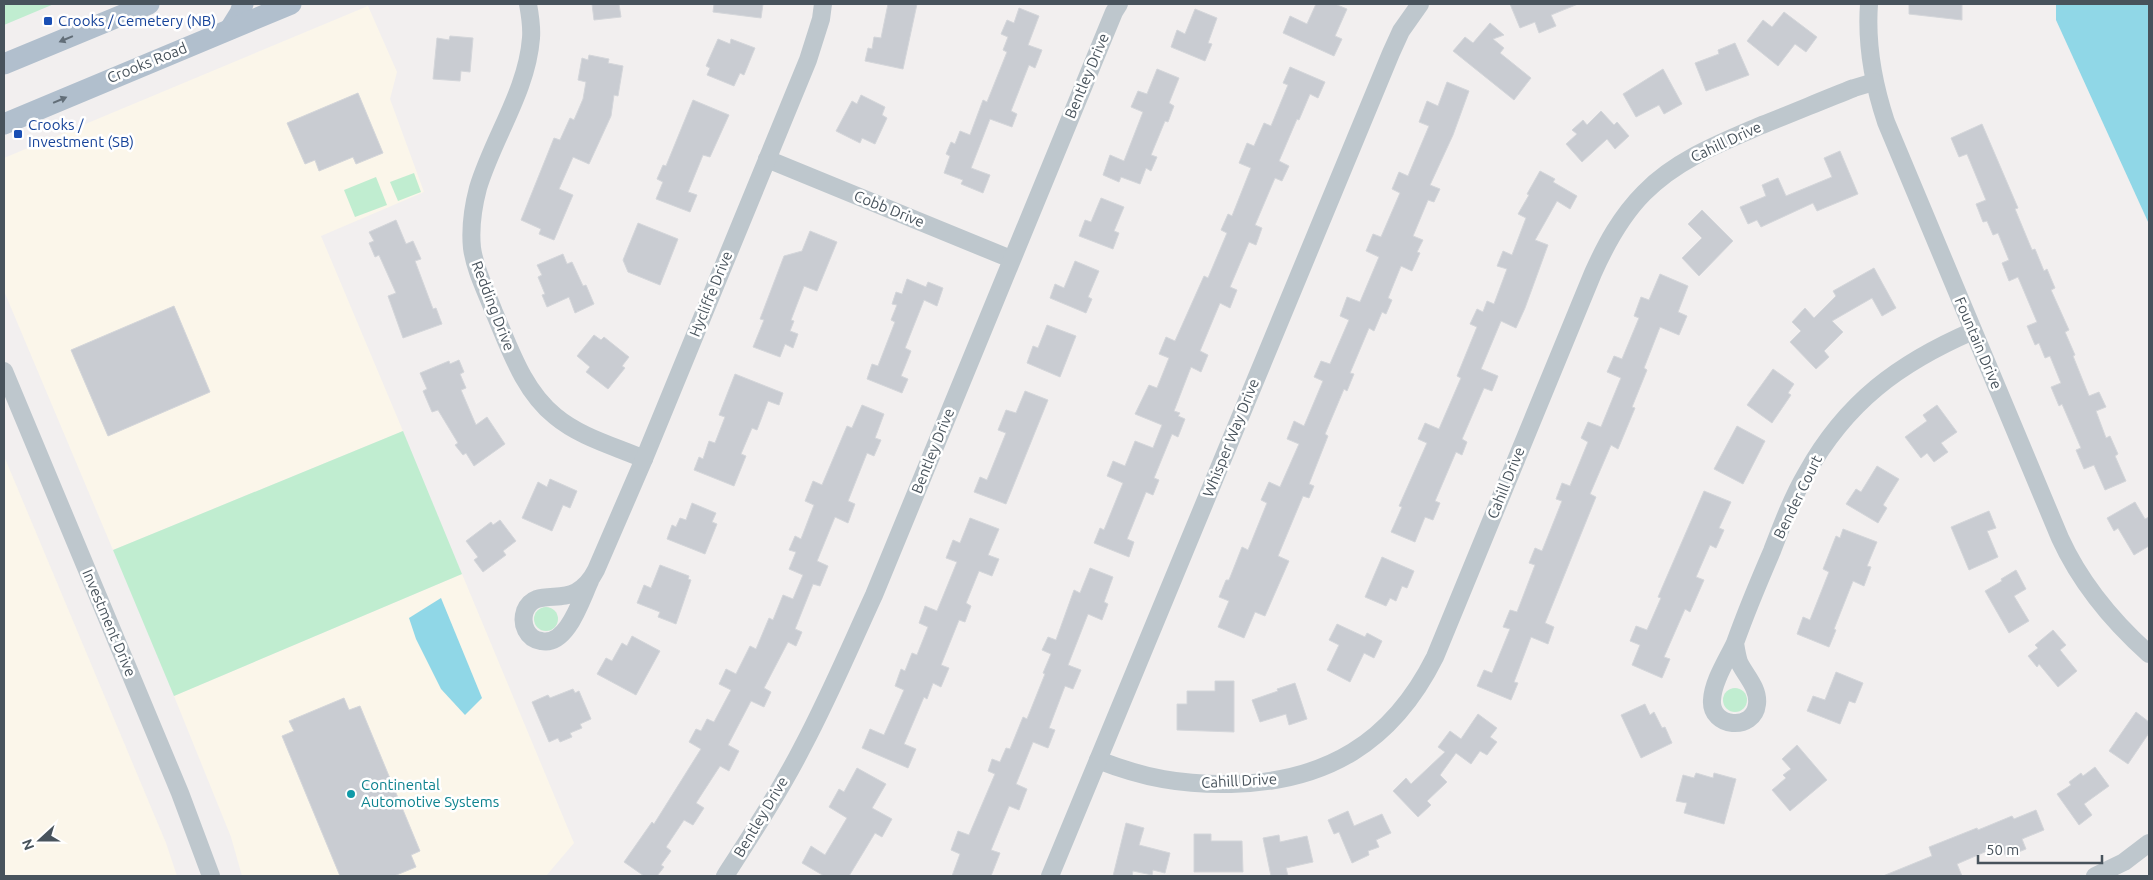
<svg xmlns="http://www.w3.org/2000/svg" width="2153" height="880" font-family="Ubuntu,sans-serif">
<rect width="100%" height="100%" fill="#f2efef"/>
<!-- commercial -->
<g fill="#fbf6ea">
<path d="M368 6 397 72 390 99 424 192 321 236 403 431 113 550 4 291V158Z"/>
<path d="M4 456 166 843 177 876H4Z"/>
<path d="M462 574 574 843 546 876H242L231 837 174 696Z"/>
</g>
<!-- green -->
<g fill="#c0edd0">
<path d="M4 4H54L4 25Z"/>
<path d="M414 173 421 192 398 201 390 182Z"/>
<path d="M376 177 387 205 355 217 344 190Z"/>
<path d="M403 431 462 574 174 696 113 550Z"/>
<circle cx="546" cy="619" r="12"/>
<circle cx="1735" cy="700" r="12"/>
</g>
<!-- water -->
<g fill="#90d7e7">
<path d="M2056 4H2149V224L2056 20Z"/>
<path d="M441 598 482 698 465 715 441 689 416 639 409 618Z"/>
</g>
<!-- building -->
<g fill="#c9ccd2" stroke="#d4d6da">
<path d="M592 4H619L621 17 594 20Z"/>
<path d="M714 4H763L761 18 713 12Z"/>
<path d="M888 4H917L903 69 865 61 868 48 872 49 874 37 881 38Z"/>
<path d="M1316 4H1335L1347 9 1335 36 1342 39 1334 56 1283 33 1290 16 1307 24Z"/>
<path d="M1510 4H1578L1551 15 1556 26 1539 33 1535 22 1520 28Z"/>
<path d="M1909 4H1962V20L1909 14Z"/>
<path d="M1019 8 1039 16 1028 45 1042 50 1035 68 1029 65 1011 111 1017 114 1012 127 990 119 971 168 990 175 983 193 961 184 963 180 944 173 950 156 946 154 951 142 955 144 960 131 970 135 983 100 987 102 1007 52 1003 50 1008 37 1001 34 1007 20 1014 23Z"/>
<path d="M1195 9 1217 18 1208 43 1212 44 1205 61 1171 47 1177 30 1185 34Z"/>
<path d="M1784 12 1817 37 1806 52 1795 44 1778 66 1747 41 1763 20 1772 27Z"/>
<path d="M1490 23 1504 35 1493 39 1504 48 1500 53 1531 78 1514 100 1453 51 1465 37 1473 43Z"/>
<path d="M450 36 473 38 470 72 461 71 460 81 433 79 437 38 449 40Z"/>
<path d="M718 39 730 44 731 39 755 48 744 75 740 73 734 86 707 75 710 68 706 66Z"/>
<path d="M1735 43 1749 75 1706 91 1695 63 1719 54 1718 50Z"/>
<path d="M589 55 609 59 608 63 623 66 618 96 614 95 611 116 589 164 573 157 559 189 573 195 554 240 539 234 541 229 521 220 554 138 560 140 570 118 574 120 583 99 586 82 578 80 582 58 588 60Z"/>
<path d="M1290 67 1325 82 1318 98 1310 94 1299 120 1297 119 1279 161 1289 166 1282 181 1275 178 1255 225 1262 228 1256 245 1249 242 1230 287 1237 290 1230 308 1220 303 1200 351 1208 355 1201 372 1191 367 1174 411 1180 413 1178 416 1185 419 1178 437 1172 434 1154 478 1159 480 1153 495 1146 492 1127 539 1134 542 1129 557 1094 543 1100 528 1104 530 1123 483 1107 476 1113 461 1125 466 1135 441 1153 448 1162 425 1135 414 1149 385 1157 388 1169 358 1159 354 1166 337 1175 341 1204 276 1208 278 1227 233 1221 230 1228 214 1232 216 1251 168 1239 163 1247 143 1254 146 1264 123 1271 126 1288 85 1283 83Z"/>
<path d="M1157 69 1179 78 1169 103 1174 106 1168 122 1165 121 1151 155 1157 157 1151 171 1146 168 1140 184 1121 177 1119 182 1103 175 1110 155 1124 161 1143 112 1131 107 1138 91 1147 94Z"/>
<path d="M1663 69 1682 104 1664 114 1659 105 1636 117 1623 94Z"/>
<path d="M1447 82 1469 91 1453 135 1430 185 1440 189 1434 202 1428 200 1413 236 1423 240 1417 252 1420 253 1412 271 1401 266 1388 298 1392 300 1386 314 1382 312 1374 331 1369 328 1350 373 1354 374 1347 391 1344 389 1325 434 1328 436 1309 484 1314 486 1309 498 1303 496 1278 556 1289 561 1265 616 1255 612 1244 638 1218 627 1229 601 1219 597 1226 580H1229L1242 547 1248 550 1267 503 1261 500 1269 482 1280 487 1299 444 1287 439 1294 421 1304 426 1323 381 1314 377 1321 361 1330 364 1349 320 1340 316 1347 297 1360 302 1379 257 1366 251 1373 234 1381 237 1400 193 1392 189 1399 172 1408 176 1429 126 1419 122 1427 101 1438 106Z"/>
<path d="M358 93 383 153 356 164 353 157 319 171 315 160 305 164 287 123Z"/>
<path d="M861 95 885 107 882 115 887 118 875 144 862 138 860 143 836 131 852 101 857 104Z"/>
<path d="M693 100 729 115 710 157 703 155 688 192 697 195 690 212 656 199 663 182 657 179 663 165 666 166Z"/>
<path d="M1601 111 1614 125 1617 122 1629 136 1615 149 1607 139 1582 162 1566 144 1577 134 1572 130 1583 120 1587 125Z"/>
<path d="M1982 124 2018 208 2015 209 2032 250 2035 249 2044 271 2047 269 2055 288 2051 290 2069 330 2065 332 2075 355 2073 356 2089 396 2099 392 2106 407 2096 411 2106 438 2110 436 2118 454 2115 456 2126 481 2105 490 2094 465 2084 469 2076 450 2081 448 2062 404 2059 406 2051 387 2061 383 2050 356 2045 358 2039 343 2035 345 2027 326 2037 322 2018 277 2009 281 2002 263 2009 260 1998 233 1993 235 1987 221 1983 222 1976 204 1986 200 1967 154 1959 157 1951 138Z"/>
<path d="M1840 151 1858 194 1817 211 1813 203 1761 227 1757 220 1748 224 1740 207 1766 196 1762 185 1778 178 1786 196 1832 177 1824 158Z"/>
<path d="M1540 171 1555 179 1553 182 1577 196 1570 209 1557 201 1535 240 1548 245 1525 308 1516 328 1501 321 1481 369 1498 376 1492 391 1484 388 1462 439 1467 442 1462 455 1456 452 1435 501 1440 503 1433 520 1425 517 1415 542 1391 532 1402 507 1399 506 1427 443 1418 439 1425 423 1439 429 1461 378 1457 376 1477 327 1470 324 1477 309 1483 312 1487 301 1494 304 1507 269 1497 266 1503 251 1512 255 1526 218 1518 214 1529 195 1527 194Z"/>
<path d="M1101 198 1124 207 1114 231 1119 233 1113 249 1079 236 1085 220 1091 222Z"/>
<path d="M1702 210 1733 241 1699 276 1682 258 1702 238 1688 224Z"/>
<path d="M396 220 406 244 413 241 421 259 415 261 433 309 436 308 442 324 403 338 388 296 396 293 379 255 375 257 369 243 374 241 369 232Z"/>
<path d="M638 223 678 239 660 285 628 272 623 260Z"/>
<path d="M810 231 837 242 817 291 804 286 791 320 794 321 790 331 798 334 793 348 785 344 780 357 753 347 764 320 760 319 784 256 802 251Z"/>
<path d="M563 254 567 264 572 262 583 286 586 285 594 304 575 313 569 297 547 307 542 295 545 294 538 277 542 275 537 265Z"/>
<path d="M1075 261 1099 271 1088 297 1092 299 1086 313 1050 298 1055 284 1064 288Z"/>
<path d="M1874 268 1896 308 1882 316 1872 298 1832 321 1843 332 1824 351 1829 357 1816 369 1790 342 1801 331 1792 322 1805 308 1814 318 1836 296 1833 291Z"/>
<path d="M1660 274 1688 286 1678 312 1687 316 1679 335 1660 327 1644 368 1647 370 1632 407 1635 408 1618 449 1611 445 1590 494 1596 497 1545 623 1554 627 1548 644 1531 637 1514 682 1518 683 1511 700 1477 686 1484 670 1492 673 1510 629 1503 627 1510 610 1517 612 1535 565 1529 563 1535 548 1542 551 1562 501 1556 499 1562 483 1570 486 1588 442 1581 438 1588 422 1601 427 1621 378 1607 372 1614 356 1622 359 1639 318 1634 316 1641 297 1649 300Z"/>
<path d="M907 279 926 287 928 282 943 288 937 306 924 300 905 348 911 351 901 376 908 379 902 393 867 379 872 364 878 366 895 322 891 320 897 305 892 304 896 292 902 294Z"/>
<path d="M174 306 210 392 108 436 71 350Z"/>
<path d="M1047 325 1076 336 1060 377 1027 363 1033 346 1038 348Z"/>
<path d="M594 335 601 340 604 337 629 357 622 366 625 368 608 389 586 372 590 367 577 356Z"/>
<path d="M459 360 464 372 460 374 466 388 461 390 476 425 487 417 505 444 474 466 466 453 463 455 455 445 458 443 438 410 432 412 423 391 427 389 420 373 449 361 450 364Z"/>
<path d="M1773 369 1794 384 1788 393 1791 395 1772 423 1747 405Z"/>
<path d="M735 374 783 393 779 405 768 401 757 430 752 428 741 454 746 456 734 486 694 470 699 457 703 459 709 441 715 443 725 417 719 415Z"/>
<path d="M1025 391 1048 400 1006 504 974 492 980 477 987 480 1006 433 998 430 1006 410 1016 413Z"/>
<path d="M862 405 884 414 875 438 881 440 874 456 867 453 848 501 855 504 848 523 835 517 817 561 828 566 820 586 813 584 795 629 802 632 796 646 788 642 764 688 771 692 764 707 751 701 728 745 739 751 729 771 720 766 696 803 704 808 693 825 684 820 666 847 671 851 661 865 664 867 657 876H644L624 862 652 822 654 824 701 749 689 742 696 729 701 731 707 719 714 722 731 690 719 684 726 669 736 674 750 646 756 649 769 618 773 620 783 595 793 599 803 575 789 569 796 552 789 550 795 536 801 539 814 505 805 501 813 481 822 485 847 426 852 428Z"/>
<path d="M1937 405 1957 432 1941 443 1948 452 1934 462 1927 453 1921 458 1905 437 1927 421 1923 415Z"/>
<path d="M1737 426 1765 441 1743 484 1714 469Z"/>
<path d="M1877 466 1899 479 1883 505 1887 508 1878 523 1846 504 1856 489 1861 492Z"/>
<path d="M550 479 577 491 570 508 563 505 552 531 522 518 538 482 547 487Z"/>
<path d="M1704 491 1731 502 1719 528 1724 530 1716 548 1710 545 1696 577 1704 580 1690 612 1685 609 1664 657 1670 659 1662 678 1632 665 1640 645 1630 641 1636 626 1647 630 1661 598 1658 597Z"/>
<path d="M2135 502 2145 519 2149 517V546L2134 555 2118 528 2114 531 2107 518Z"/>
<path d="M692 503 716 513 712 522 717 524 705 554 667 539 672 525 676 527 680 518 686 520Z"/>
<path d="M1989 511 1996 528 1987 531 1998 557 1969 570 1951 527Z"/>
<path d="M970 518 999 529 988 555 999 559 992 576 979 571 966 603 971 606 965 622 959 620 941 665 949 668 941 687 933 683 927 699 924 697 904 744 916 749 908 768 862 748 870 729 884 735 904 690 895 686 901 669 905 671 912 653 917 655 928 627 919 623 925 606 937 611 957 562 946 558 953 540 960 543Z"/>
<path d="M500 520 516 541 503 551 506 555 483 572 474 560 478 557 466 541 491 522 493 525Z"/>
<path d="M1843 529 1877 542 1867 566 1871 567 1864 586 1853 581 1834 629 1836 630 1829 647 1797 634 1803 617 1810 620 1829 572 1823 569 1836 536 1840 538Z"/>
<path d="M1382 557 1414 571 1407 588 1402 586 1396 601 1390 598 1386 606 1365 597Z"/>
<path d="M660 565 689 576 688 579 691 580 676 624 658 617 660 612 637 603 644 585 651 588Z"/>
<path d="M1090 568 1113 577 1104 602 1108 604 1102 620 1088 614 1068 665 1081 670 1073 689 1065 686 1049 728 1055 730 1048 748 1033 742 1016 784 1027 789 1019 810 1009 806 991 850 1000 853 991 876H952L960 854 951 850 958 831 969 835 995 774 988 771 992 759 1000 762 1006 748 1010 749 1023 717 1027 719 1045 674 1043 673 1051 654 1042 650 1048 637 1056 640 1074 590 1080 593Z"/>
<path d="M2016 570 2026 589 2014 596 2029 621 2009 633 1985 591 2002 581 2001 579Z"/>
<path d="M1337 624 1365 637 1367 633 1382 641 1374 658 1364 653 1350 682 1327 670 1339 645 1329 640Z"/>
<path d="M2053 630 2066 645 2060 650 2077 671 2058 687 2039 664 2037 667 2028 656 2038 648 2035 645Z"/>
<path d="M632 636 660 651 636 695 597 674 606 658 612 661 622 643 627 646Z"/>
<path d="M1836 672 1863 683 1855 703 1849 701 1840 724 1807 711 1813 696 1825 700Z"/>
<path d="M1215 681H1234V732L1177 730V704H1187V691H1215Z"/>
<path d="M1295 683 1307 719 1289 725 1286 714 1260 722 1252 700 1278 691 1277 689Z"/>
<path d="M573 689 575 693 579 691 591 719 580 724 582 728 570 733 572 737 560 742 558 738 549 742 532 702 548 695 550 698Z"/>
<path d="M344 698 349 710 360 706 420 851 411 855 416 867 394 876H340L282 736 294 731 289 721Z"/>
<path d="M1645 704 1650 715 1654 712 1662 728 1665 727 1672 743 1641 758 1621 715Z"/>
<path d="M2136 712 2149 722V733L2128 764 2109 751Z"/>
<path d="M1478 714 1497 728 1490 737 1497 742 1487 755 1480 751 1471 764 1456 753 1440 775 1447 782 1427 801 1431 805 1418 817 1393 791 1406 778 1411 784 1445 752 1438 747 1450 731 1461 739Z"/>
<path d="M1797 745 1827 780 1790 811 1772 790 1786 778 1783 775 1791 769 1782 759Z"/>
<path d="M2095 767 2109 786 2084 804 2092 815 2079 825 2057 794 2071 785 2069 782 2081 773 2083 776Z"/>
<path d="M857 768 886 784 872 808 892 819 882 837 875 833 849 876H824L802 863 811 846 825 855 847 818 829 807 839 789 844 792Z"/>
<path d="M1696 773 1713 778 1714 773 1736 779 1724 824 1684 813 1687 803 1676 801 1683 775 1694 778Z"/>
<path d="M2036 810 2044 830 2022 839 2026 849 2006 857 2001 845 1957 864 1962 876H1883L1932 856 1929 847 1977 828 1978 830 2012 816 2014 819Z"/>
<path d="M1348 811 1354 826 1382 814 1391 833 1376 840 1379 847 1368 851 1369 855 1352 863 1339 832 1334 834 1328 820Z"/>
<path d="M1126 823 1144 828 1139 845 1170 853 1165 873 1153 870 1152 875 1133 871 1132 876H1113Z"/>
<path d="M1194 834H1211V841H1242L1243 872H1194Z"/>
<path d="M1279 835 1280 842 1307 836 1313 862 1286 868 1288 876H1271L1263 838Z"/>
</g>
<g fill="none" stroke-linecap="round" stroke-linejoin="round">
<!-- minor -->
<g stroke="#bec7cd" stroke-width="18">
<path d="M528 4C530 15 532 26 531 38 527 91 493 138 478 188 473 207 470 228 472 248 475 270 486 291 494 312 510 349 523 390 555 416 580 437 614 446 644 459"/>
<path d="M1869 4C1866 45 1873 83 1886 122L2060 538C2081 584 2111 620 2149 654"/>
<path d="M767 159 1011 259"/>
<path d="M4 371 180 793 211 876"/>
<path d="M590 581C581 600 567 647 541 641 534 640 529 636 526 630 523 624 523 617 525 611 534 589 559 602 576 592 585 587 591 580 596 570L644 459 808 60 821 19 823 4"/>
<path d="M1735 643C1727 660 1713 681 1712 700 1710 728 1754 732 1757 704 1759 688 1745 675 1739 662 1737 656 1736 649 1735 643 1746 612 1759 581 1772 551 1782 525 1792 498 1806 474 1846 402 1899 363 1973 331"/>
<path d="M1098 760C1144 778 1182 785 1231 784 1326 782 1392 743 1435 657L1593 273C1606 244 1621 216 1644 193 1676 160 1720 143 1762 125 1793 113 1823 100 1854 88L1874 82"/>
<path d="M725 876C752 834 780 791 803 746 829 697 851 645 874 595L1114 12 1119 4"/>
<path d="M1050 876 1391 53 1401 31 1420 4"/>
<path d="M2095 876 2124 862 2149 843"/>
</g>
<!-- major -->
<g stroke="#b1bfcd" stroke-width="21">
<path d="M230 29 240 13 243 4"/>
<path d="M4 64 149 4"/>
<path d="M4 124 291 4"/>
</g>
</g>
<!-- one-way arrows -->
<defs><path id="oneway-solid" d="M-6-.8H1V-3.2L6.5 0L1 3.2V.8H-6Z" transform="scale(1.25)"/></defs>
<g fill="#626e78">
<use href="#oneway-solid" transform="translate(66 39) rotate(157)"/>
<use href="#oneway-solid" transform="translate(60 100) rotate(-23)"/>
</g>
<!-- markers -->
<g fill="#1a4fb4" stroke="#fff" stroke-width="2">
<rect x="43" y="16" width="10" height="10" rx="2.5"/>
<rect x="13" y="129" width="10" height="10" rx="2.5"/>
</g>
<circle fill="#0f9aa8" stroke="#fff" stroke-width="2" cx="351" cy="794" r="5"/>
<g text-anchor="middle" stroke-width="5" stroke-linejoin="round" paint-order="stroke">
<!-- transit labels -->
<g font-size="15" fill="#164399" stroke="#fff" text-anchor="start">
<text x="58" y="26">Crooks / Cemetery (NB)</text>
<text x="28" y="130">Crooks /<tspan x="28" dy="17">Investment (SB)</tspan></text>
</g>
<!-- street labels -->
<g font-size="15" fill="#48535c" stroke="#fff">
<text transform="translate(147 63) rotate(-22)" y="5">Crooks Road</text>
<text transform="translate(1087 76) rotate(-67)" y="5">Bentley Drive</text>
<text transform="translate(1726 142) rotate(-25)" y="5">Cahill Drive</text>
<text transform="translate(889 209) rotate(22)" y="5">Cobb Drive</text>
<text transform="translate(711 294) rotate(-68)" y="5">Hycliffe Drive</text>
<text transform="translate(493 306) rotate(69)" y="5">Redding Drive</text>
<text transform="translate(1978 343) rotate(67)" y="5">Fountain Drive</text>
<text transform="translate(1231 438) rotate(-68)" y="5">Whisper Way Drive</text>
<text transform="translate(933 451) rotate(-68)" y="5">Bentley Drive</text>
<text transform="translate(1506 483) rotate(-68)" y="5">Cahill Drive</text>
<text transform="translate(1798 497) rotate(-64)" y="5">Bender Court</text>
<text transform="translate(109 623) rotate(67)" y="5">Investment Drive</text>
<text transform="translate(1239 781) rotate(-3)" y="5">Cahill Drive</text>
<text transform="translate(761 817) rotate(-59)" y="5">Bentley Drive</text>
</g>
<!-- culture labels -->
<g font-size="15" fill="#0d838f" stroke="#fff" text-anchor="start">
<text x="361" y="790">Continental<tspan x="361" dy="17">Automotive Systems</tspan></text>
</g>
</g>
<!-- border -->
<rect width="2153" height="880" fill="none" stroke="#48535c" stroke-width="10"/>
<!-- north arrow -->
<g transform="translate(40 840) rotate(249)" stroke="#ffffff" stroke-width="4" paint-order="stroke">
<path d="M0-4L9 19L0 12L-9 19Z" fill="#48535c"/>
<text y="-8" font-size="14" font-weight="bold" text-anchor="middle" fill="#48535c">N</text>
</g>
<!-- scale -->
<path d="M1978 855v8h124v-8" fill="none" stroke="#48535c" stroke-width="2.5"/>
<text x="1986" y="855" font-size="15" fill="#48535c" stroke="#ffffff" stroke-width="4" paint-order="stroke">50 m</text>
</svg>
